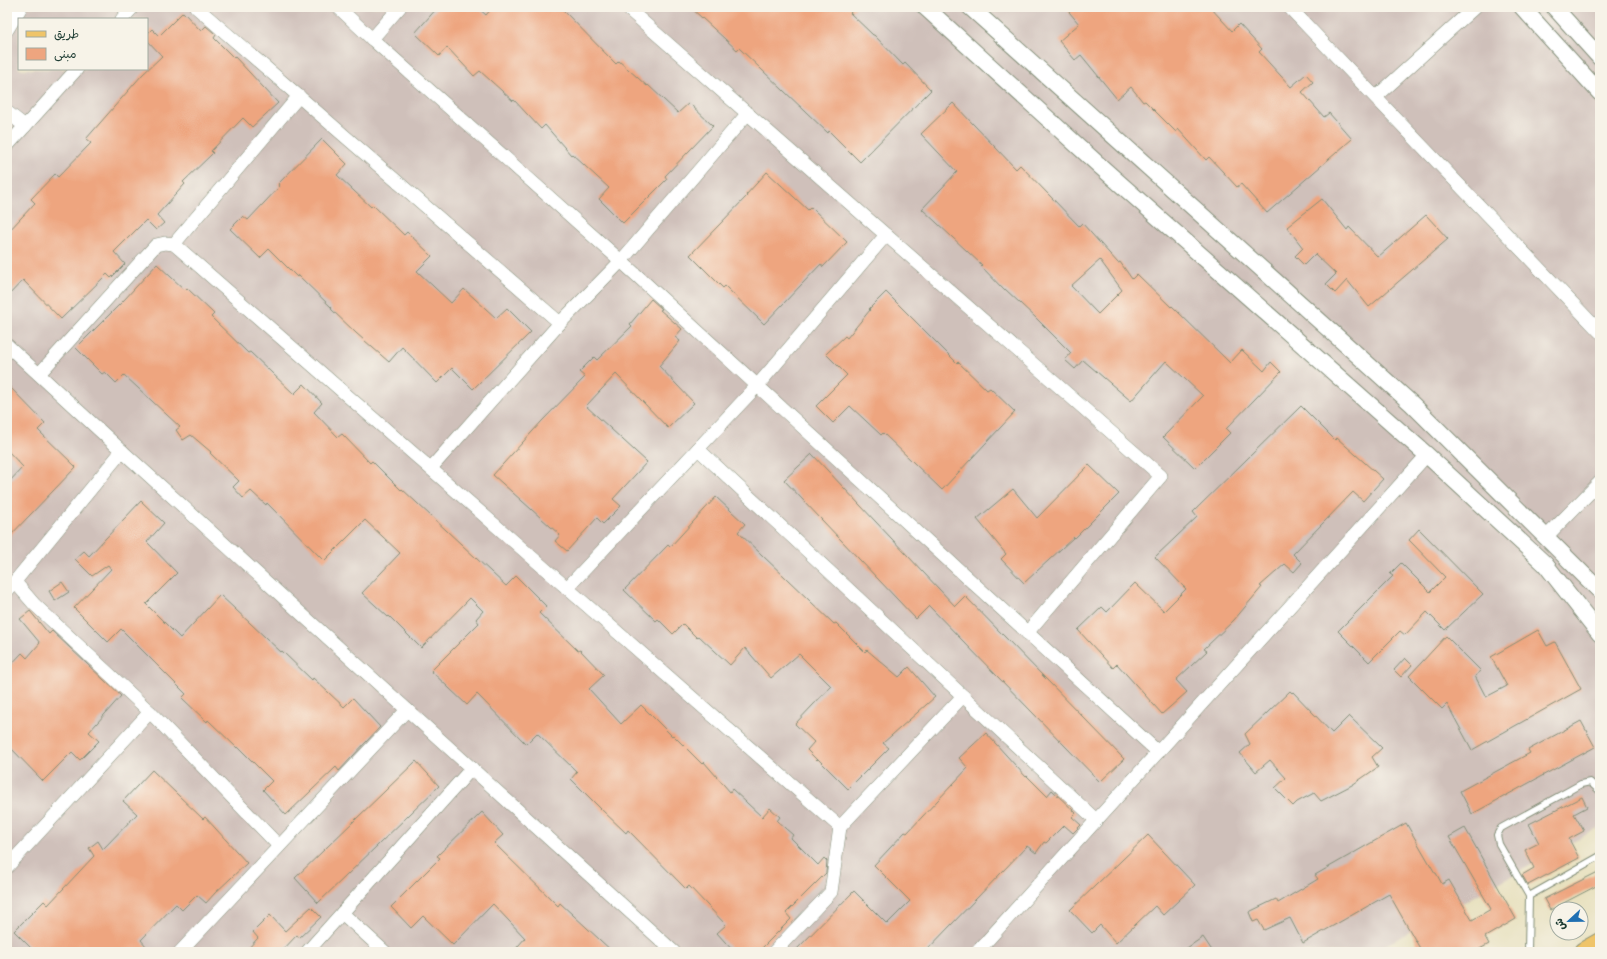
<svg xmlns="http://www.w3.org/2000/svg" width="1607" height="959" font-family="'Gochi Hand','Playpen Sans Arabic',sans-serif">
<rect width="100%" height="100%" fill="#f7f3e8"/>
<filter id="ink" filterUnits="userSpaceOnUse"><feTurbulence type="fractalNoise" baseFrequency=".025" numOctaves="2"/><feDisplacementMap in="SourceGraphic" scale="8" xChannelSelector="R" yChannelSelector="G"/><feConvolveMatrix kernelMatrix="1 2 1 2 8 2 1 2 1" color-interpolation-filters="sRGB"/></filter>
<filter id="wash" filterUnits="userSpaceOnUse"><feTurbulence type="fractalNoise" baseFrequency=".012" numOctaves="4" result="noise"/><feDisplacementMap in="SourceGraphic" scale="16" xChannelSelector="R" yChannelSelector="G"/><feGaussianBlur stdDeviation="0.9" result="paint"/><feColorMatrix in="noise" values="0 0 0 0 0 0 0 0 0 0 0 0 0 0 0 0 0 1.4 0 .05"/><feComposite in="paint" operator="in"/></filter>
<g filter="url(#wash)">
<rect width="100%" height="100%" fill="#e7e0bd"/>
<!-- industrial -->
<path fill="#cfc0ba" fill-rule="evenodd" d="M7 7H1600V827L1373 952H7ZM19 19H147V69H19Z"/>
<g id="blocks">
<!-- building -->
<g fill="#eea57f" fill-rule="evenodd">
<path d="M438 7H477L486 15 493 7H560L616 64 619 61 647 86 648 85 678 113 689 103 713 126 665 176 667 179 623 223 599 199 609 188 572 154 571 155 545 125 541 129 514 100 513 101 480 71 474 76 447 47 439 56 415 33Z"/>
<path d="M690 7H856L850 13 873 35H874L903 65 905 63 931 90 860 162 829 131 828 133 739 48 737 50Z"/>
<path d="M1065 7H1210L1232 31 1239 24 1262 49 1259 52 1291 87 1306 74 1313 82 1302 92 1324 117 1329 113 1352 139 1267 213 1241 184 1237 187 1209 157 1206 160 1178 129 1176 132 1145 101 1143 102 1131 87 1117 99 1081 55 1075 60 1059 41 1079 24Z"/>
<path d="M183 12 201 31 206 26 214 33 216 35 214 38 234 58 235 57 278 103 252 127 243 118 211 151 213 153 183 182 185 184 157 215 164 223 156 230 146 220 114 252 125 264 111 278 107 274 61 319 23 280 7 297V233L35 203 31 199 55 174 58 177 91 143 86 139 142 75 162 56 147 40V34L152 29 159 36Z"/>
<path d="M953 103 1016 169 1020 165 1079 226 1082 223 1118 263 1120 262 1132 279 1137 274 1171 307 1172 306 1230 363 1242 350 1264 371 1271 362 1281 372 1226 429 1230 433 1195 468 1163 437 1203 396 1166 361 1131 401 1083 360 1075 369 1065 360 1071 353 1036 318 1005 289 1004 290 981 266 982 265 922 209 957 172 921 134ZM1100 260 1122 290 1098 314 1071 286Z"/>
<path d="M322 139 347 164 337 175 371 207 373 205 404 235 407 232 432 256 417 271 451 303 464 289 496 318 507 308 531 332 473 389 452 368 437 383 402 347 389 362 356 333 331 309 332 308 298 275 297 277 269 249 260 258 230 229 243 216 248 220 280 186 278 184Z"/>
<path d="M767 172 808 210 811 207 847 242 823 267 821 264 764 324 725 286 723 288 690 255 747 196 746 195Z"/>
<path d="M1322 199 1347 230 1349 227 1378 257 1426 215 1448 239 1369 307 1347 280 1335 293 1326 284 1336 274 1315 254 1304 265 1295 256 1303 248 1287 227Z"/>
<path d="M157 264 185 290 187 288 214 314 211 317 248 353 250 352 294 394 304 384 322 403 314 412 338 437 342 434 370 463 372 461 401 490 402 489 506 586 516 576 546 606 539 613 578 651 580 650 604 675 589 689 621 724 641 705 672 736 673 735 702 764 704 762 730 792 732 789 762 817 770 808 780 817 777 821 793 835 791 838 818 865 824 858 827 861 826 873 786 913 791 919 758 952H734L717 933 726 925 689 886 686 889 628 830 626 833 601 809 571 779 577 772 537 733 526 744 477 694 467 705 431 671 479 623 476 619 483 611 470 598 421 648 389 616 388 617 362 593 400 553 365 520 324 561 267 503 266 505 251 491 243 498 233 487 239 481 210 453 211 452 191 435 183 440 176 430 180 427 124 375 116 383 105 372 102 374 76 348 124 300Z"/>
<path d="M886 292 957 363 958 362 987 390 990 388 1015 412 942 490 883 433 881 435 850 406 833 423 816 406 847 375 826 354 845 336 847 338 870 310 869 309Z"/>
<path d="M651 299 662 309 660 310 682 329 675 337 680 341 659 366 694 403 668 428 616 374 586 406 647 462 613 499 621 506 603 524 597 518 567 551 555 541 560 535 493 475 542 421 585 377 579 372 594 357 597 360 632 326 630 324Z"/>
<path d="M7 384 45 423 38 430 76 467 7 539V484L23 467 7 450Z"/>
<path d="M1301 406 1335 440 1337 438 1383 479 1363 501 1353 492 1293 554 1302 563 1294 572 1285 564 1260 586 1262 587 1234 620 1204 649 1207 651 1176 680 1187 692 1162 714 1117 664 1113 668 1078 630 1102 607 1107 612 1135 583 1164 611 1186 589 1155 557 1197 517 1193 512Z"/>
<path d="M812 454 955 606 965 596 1124 759 1100 782 929 606 916 619 784 480Z"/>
<path d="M1089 465 1119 494 1075 538 1074 537 1024 583 1001 559 1006 554 977 519 1013 489 1037 518Z"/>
<path d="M716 497 745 524 738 532 834 624 836 623 865 652 867 650 899 677 909 667 935 697 883 743 889 748 848 789 818 759 817 760 807 750 814 742 795 724 831 686 799 654 771 678 745 648 730 665 699 636 697 638 683 624 673 634 658 619 656 621 624 590 668 545 670 547Z"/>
<path d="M141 501 164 523 147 542 177 573 146 604 180 638 220 595 281 652 282 651 312 680 313 678 344 707 353 698 380 727 339 771 336 767 286 815 263 790 272 781 238 747 237 748 208 720 207 722 182 698 186 694 121 629 108 642 74 608 111 569 108 565 92 576 75 559 84 551 89 556Z"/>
<path d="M1419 529 1483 594 1445 630 1427 612 1405 635 1400 631 1369 662 1338 631 1393 576 1390 574 1401 563 1430 592 1445 577 1409 540Z"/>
<path d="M62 582 69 592 55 601 49 591Z"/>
<path d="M30 611 49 634 52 631 121 696 89 732 99 741 80 760 72 752 43 781 7 744V669L22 653 27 658 40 643 20 619Z"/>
<path d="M1538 630 1547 646 1555 642 1581 689 1472 750 1447 704 1442 709 1409 676 1446 636 1481 671 1475 676 1486 697 1507 686 1491 657Z"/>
<path d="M1405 658 1412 665 1401 677 1394 670Z"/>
<path d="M1290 691 1292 693 1293 692 1332 733 1349 716 1382 748 1372 757 1378 767 1352 785 1321 801 1314 793 1297 802 1293 806 1275 788 1286 778 1270 760 1256 772 1240 753 1250 744 1245 734Z"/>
<path d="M1581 721 1595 747 1472 814 1460 791 1530 753 1528 750Z"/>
<path d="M986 733 1026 777 1027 776 1047 796 1052 790 1076 813 1072 817 1081 825 1073 833 1064 825 1046 843 1044 842 1036 853 1027 846 925 952H794L854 891 887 924 910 901 874 865 905 832 907 833 968 768 959 758Z"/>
<path d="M416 761 439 786 318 903 295 878Z"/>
<path d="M152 770 203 819 205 817 247 863 215 893 206 903 197 895 182 910 176 904 141 940 151 952H35L14 931 44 901 48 905 94 856 89 848 98 841 103 849 137 814 123 801Z"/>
<path d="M1582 797 1587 807 1574 814 1584 831 1569 839 1579 858 1528 885 1522 875 1534 868 1525 850 1539 843 1529 824Z"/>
<path d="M482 812 503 835 494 843 558 906 560 903 613 952H513L525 938 493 904 453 945 423 916 411 928 391 907 440 858 437 856Z"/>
<path d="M1406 823 1435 873H1436L1442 884 1449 880 1472 920 1491 909 1449 837 1465 828 1516 919 1485 937 1489 944 1474 952H1422L1389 894 1303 943 1290 918 1264 930 1258 920 1253 922 1249 912 1276 899 1278 903 1318 879 1315 875Z"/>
<path d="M1148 835 1195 885 1163 915 1155 906 1116 943 1100 925 1092 933 1070 910Z"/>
<path d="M1600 871V884L1550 910 1544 899Z"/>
<path d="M311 907 321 917 299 938 297 935 281 952H245L258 938 253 932 270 915 285 931Z"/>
<path d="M1203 937 1213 952H1181Z"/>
</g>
</g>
</g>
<g filter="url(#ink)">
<use href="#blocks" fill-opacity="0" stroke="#838e78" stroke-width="1"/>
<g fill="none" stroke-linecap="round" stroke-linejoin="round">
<defs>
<g id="service">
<path d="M1529 896 1499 844 1497 835 1501 828 1581 784 1590 782 1600 791"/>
<path d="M1528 952 1529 896 1600 856"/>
</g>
<g id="minor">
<path d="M196 7 560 323 621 261 748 113"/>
<path d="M338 7 372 39 621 261 1158 752"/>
<path d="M626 7 1161 476 1027 633"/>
<path d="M1289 7 1600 332"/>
<path d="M122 19 133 7"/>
<path d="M7 30 21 7"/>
<path d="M372 39 400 7"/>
<path d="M299 96 174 244 840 827 963 696"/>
<path d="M1376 97 1475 7"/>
<path d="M7 112 25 126"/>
<path d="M7 146 77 69"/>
<path d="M7 345 122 451 7 591"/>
<path d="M39 374 156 245 165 243 174 244"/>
<path d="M698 449 1096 820"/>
<path d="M122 451 674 952"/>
<path d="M431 468 560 323"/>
<path d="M1546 537 1600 482"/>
<path d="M15 582 34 604 150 712"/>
<path d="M567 588 757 386 886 235"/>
<path d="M7 867 150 712 279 846"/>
<path d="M342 913 385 952"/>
<path d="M180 952 407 710"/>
<path d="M307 952 472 768"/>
<path d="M774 952 831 892 840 827"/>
<path d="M977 952 1427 455"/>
</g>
<g id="tertiary">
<path d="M925 7 1100 166 1427 455 1545 564 1600 634"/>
<path d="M970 7 1412 404 1600 591"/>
<path d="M1522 7 1600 93"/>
<path d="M1554 7 1600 58"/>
</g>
<path id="primary" d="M1584 952 1600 943"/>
</defs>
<!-- service casing -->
<use href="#service" stroke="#838e78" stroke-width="8"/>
<!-- minor casing -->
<use href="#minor" stroke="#838e78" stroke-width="14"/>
<!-- tertiary casing -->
<use href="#tertiary" stroke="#838e78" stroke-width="18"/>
<!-- primary casing -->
<use href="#primary" stroke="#838e78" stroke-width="22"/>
<!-- service -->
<use href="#service" stroke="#fff" stroke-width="6"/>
<!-- minor -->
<use href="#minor" stroke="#fff" stroke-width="13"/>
<!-- tertiary -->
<use href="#tertiary" stroke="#fff" stroke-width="16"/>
<!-- primary -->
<use href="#primary" stroke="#efc469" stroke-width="20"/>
</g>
</g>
<!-- margin -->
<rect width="1607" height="959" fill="none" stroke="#f7f3e8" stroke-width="24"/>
<!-- legend -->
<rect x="18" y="18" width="130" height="52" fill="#f7f3e8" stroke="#a1aaa0"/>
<rect x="26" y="31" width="20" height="6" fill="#efc469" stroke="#a1aaa0"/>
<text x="54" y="38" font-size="12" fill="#1f3d34">طريق</text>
<rect x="26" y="48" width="20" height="12" fill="#eea57f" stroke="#a1aaa0"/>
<text x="54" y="58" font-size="12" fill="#1f3d34">مبنى</text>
<!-- north arrow -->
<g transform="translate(1569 921) rotate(248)"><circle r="19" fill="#f7f3e8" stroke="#a1aaa0"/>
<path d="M0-3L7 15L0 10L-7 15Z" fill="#1f6fb2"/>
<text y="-6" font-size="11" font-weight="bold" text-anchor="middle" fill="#1f3d34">ش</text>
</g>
</svg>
